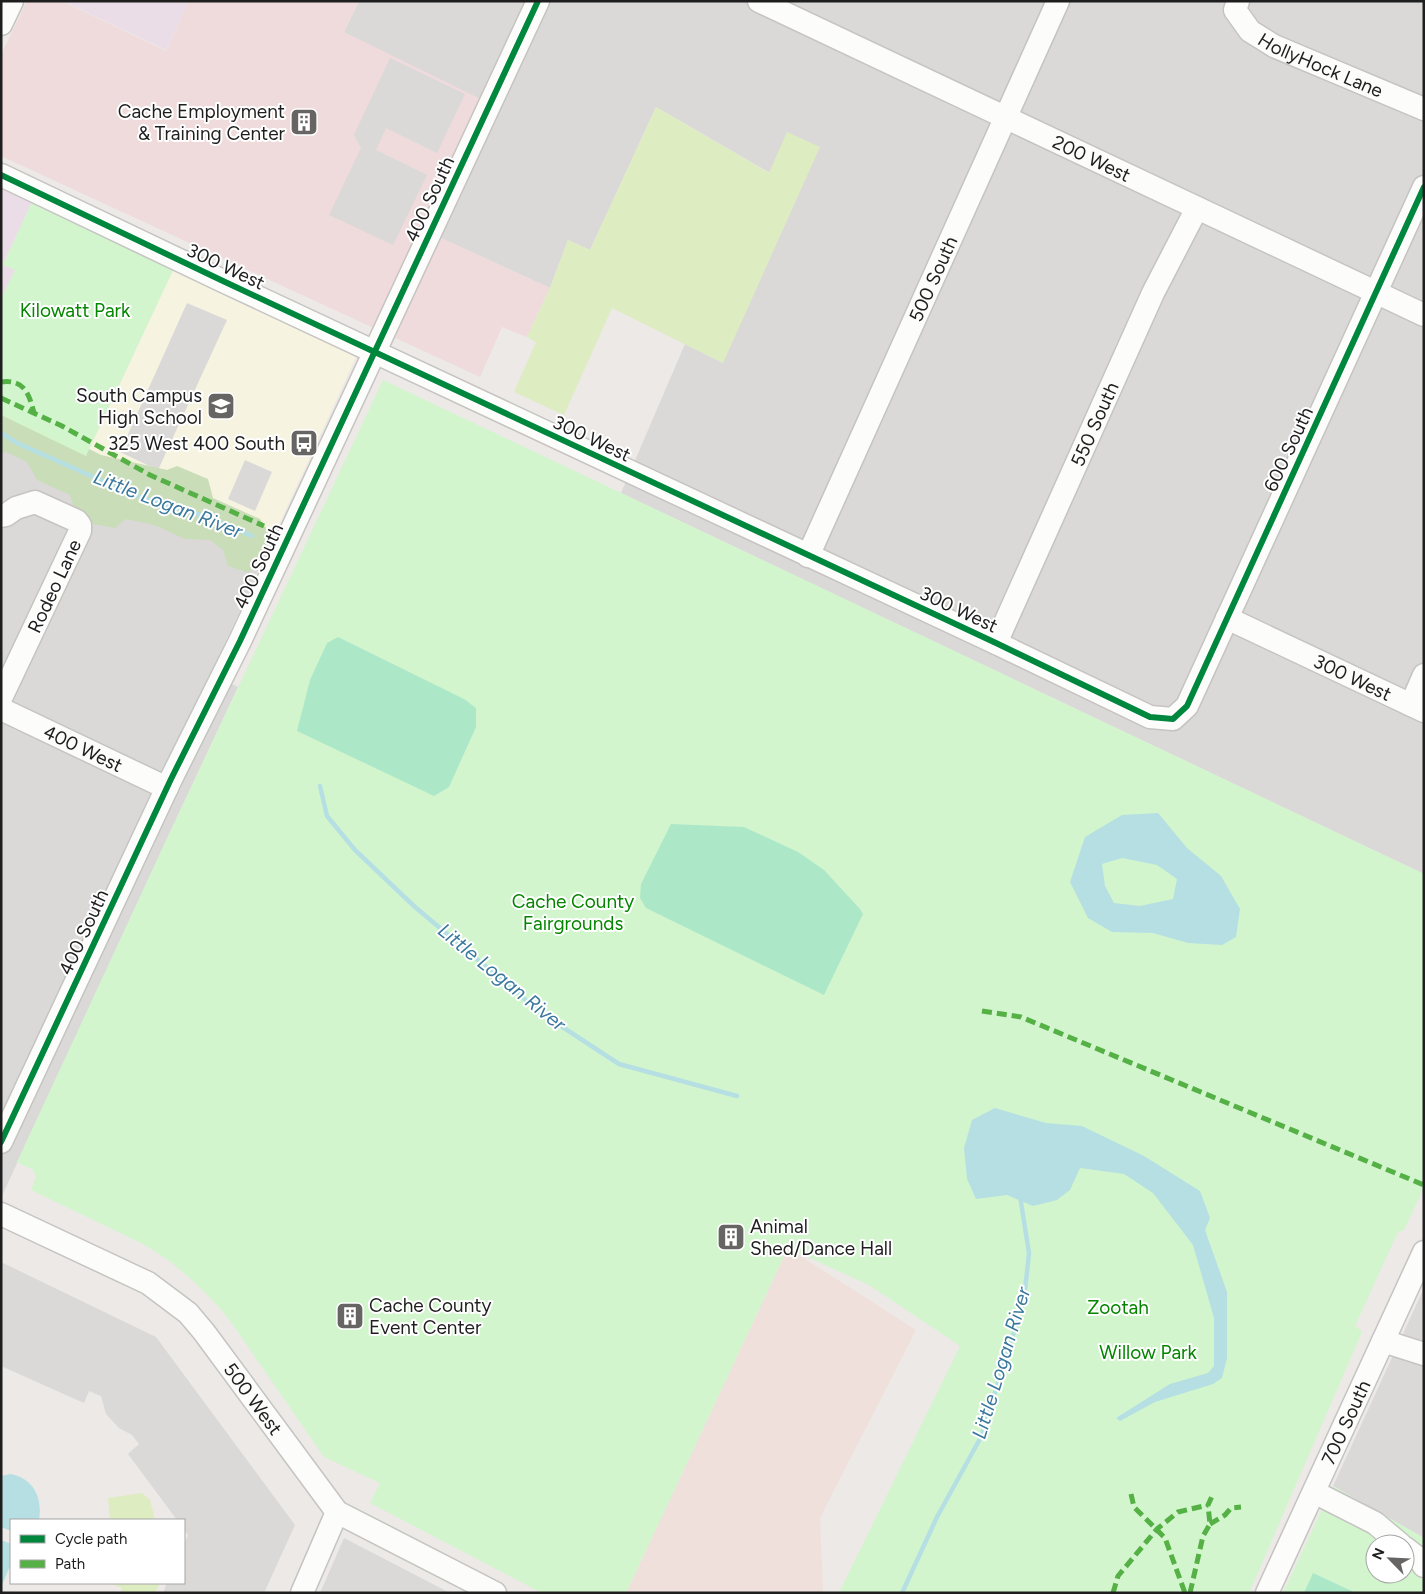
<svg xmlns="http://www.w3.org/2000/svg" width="1425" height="1594" font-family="Figtree,sans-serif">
<rect width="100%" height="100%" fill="#ece9e6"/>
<!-- residential -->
<g fill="#dbd9d8">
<path d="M359 1H1424V874L621 493 685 344 723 363 770 173 656 107 590 250 568 240 550 288 441 238 344 32Z"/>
<path d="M1 415 86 456 272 540 211 674 238 687 171 830 1 1198Z"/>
<path d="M1424 1288V1538L1333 1486Z"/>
<path d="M344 1538 450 1593H320Z"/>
</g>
<!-- commercial -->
<path fill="#efdbdb" d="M27 1H62L166 51 189 1H359L344 32 501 109 441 238 550 288 527 337 502 327 480 377 1 156V55Z"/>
<!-- industrial -->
<g fill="#ebdde7">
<path d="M63 1H189L166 50Z"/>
<path d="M1 188 32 202 3 264 15 270 1 299Z"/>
</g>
<!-- education -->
<path fill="#f6f3e0" d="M174 268 356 357 272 540 86 456Z"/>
<!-- religious -->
<g fill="#dad9d8">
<path d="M390 58 465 94 437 153 386 128 376 150 427 175 393 245 329 215 361 148 354 135Z"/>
<path d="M187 303 227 320 158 470 120 452Z"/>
<path d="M245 460 272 472 255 511 228 499Z"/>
<path d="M1 1262 156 1337 295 1525 264 1593H163L167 1583H184V1545L188 1535 184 1530V1520H177L128 1454 139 1444 132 1435 119 1428 106 1414 101 1396 89 1391 84 1403 1 1366Z"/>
</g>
<!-- military -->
<path fill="#f0e0dc" d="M788 1248 916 1330 820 1518 823 1591V1593H626Z"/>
<!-- grass -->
<g fill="#ddecc1">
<path d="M656 107 769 173 787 132 820 147 723 363 612 308 564 415 514 392 536 342 527 337 550 288 568 240 590 250Z"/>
<path d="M142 1493 150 1500 155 1520H110L108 1498Z"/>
<path d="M110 1583H160L155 1593H120L122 1588Z"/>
</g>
<!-- forest -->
<path fill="#c9ddb8" d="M1 387 52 430 101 455 167 470 177 466 208 479 213 498 260 519 270 534 259 561 249 573 228 566 223 550 210 540 185 539 154 525 126 519 115 528 92 524 75 510 70 495 37 480 27 462 6 452 1 453Z"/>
<!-- park -->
<g fill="#d2f5ce" fill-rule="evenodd">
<path d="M32 202 174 268 86 456 1 415V299L15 270 3 265Z"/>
<path d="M383 380 1424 874V1187L1404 1230 1398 1232 1355 1326 1362 1332 1249 1593H839L960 1346 869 1285 788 1248 626 1593H542L370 1503 380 1483 324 1457 233 1325 219 1307 194 1282 171 1262 145 1245 31 1190 36 1177 33 1170 17 1162 171 830Z"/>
<path d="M1333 1486 1424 1538V1593H1283ZM1375 1544H1405V1574H1375Z"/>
</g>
<!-- pitch -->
<g fill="#ace8c8">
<path d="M338 637 464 699 476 708V727L449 787 434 796 297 731 310 680 327 643Z"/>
<path d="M671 824 744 827 798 852 824 870 860 909 863 914 824 995 646 908 640 898 641 884Z"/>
<path d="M1313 1573 1356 1593H1304Z"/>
</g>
<!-- water -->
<g fill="#b5dfe3" fill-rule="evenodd">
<path d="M1158 813 1187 848 1221 876 1240 909 1236 937 1222 945 1188 943 1153 933 1112 932 1088 918 1070 882 1085 837 1122 815ZM1122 858 1157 865 1177 879 1173 899 1140 906 1114 903 1105 886 1102 864Z"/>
<path d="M995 1108 1046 1123 1082 1126 1144 1156 1200 1191 1210 1218 1205 1230 1227 1292V1358L1222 1378 1213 1384 1155 1402 1120 1421 1116 1418 1170 1384 1208 1373 1214 1366V1318L1193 1245 1153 1193 1124 1174 1080 1168 1070 1190 1057 1200 1033 1206 1007 1195 976 1199 967 1179 964 1148 972 1120Z"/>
<path d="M10 1474C33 1478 43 1497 39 1520H11V1531L1 1527V1476Z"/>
<path d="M1 1540 11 1544V1564L1 1587Z"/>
</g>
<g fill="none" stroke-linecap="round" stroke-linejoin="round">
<!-- stream -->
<g stroke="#b5dfe3" stroke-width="4.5">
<path d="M1 433 17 443 134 495 213 519 252 536"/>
<path d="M320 786 327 816 355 850 415 907 541 1013 619 1064 737 1096"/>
<path d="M902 1593 937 1517 981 1437 1024 1300 1029 1253 1020 1196"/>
</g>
<defs>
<g id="minor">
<path id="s1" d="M759 1 1424 315"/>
<path id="s2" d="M1238 1 1235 10 1250 31 1274 46 1424 109"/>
<path d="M1 24 12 1"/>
<path d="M1 175 223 281 996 643 1150 717 1173 719 1187 706 1424 187"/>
<path d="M1 516 6 515 16 508 35 502 77 521 80 525V531L1 698"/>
<path id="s3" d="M808 556 1058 1"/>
<path id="s4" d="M1227 618 1424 711"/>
<path id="s5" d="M996 643 1153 293 1197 208"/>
<path d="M1411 705 1424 675"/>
<path id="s6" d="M1 709 167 788"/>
<path d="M1 1142 171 779 240 641 538 1"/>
<path id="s7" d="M1 1214 148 1283 188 1313 204 1332 337 1512 495 1593"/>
<path d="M1383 1341 1424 1354"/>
<path d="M1314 1492 1375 1523 1400 1544"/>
<path d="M1405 1548 1418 1558 1424 1566"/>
<path d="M302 1593 337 1512"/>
<path id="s8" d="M1267 1593 1424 1252"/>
</g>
</defs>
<!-- minor casing -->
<use href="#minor" stroke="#c5c4c2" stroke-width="25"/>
<!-- minor -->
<use href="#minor" stroke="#fcfcfb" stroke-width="22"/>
<!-- quiet -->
<g stroke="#55b145" stroke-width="5" stroke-dasharray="10 5" stroke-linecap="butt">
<path d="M1 382C25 379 29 394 34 413"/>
<path d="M1 398 62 426 150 475 264 526"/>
<path d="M982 1011 1021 1017 1424 1185"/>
<path d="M1131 1494 1134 1507 1165 1538 1185 1593"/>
<path d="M1210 1524 1225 1515 1231 1508 1241 1507"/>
<path d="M1113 1593 1118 1576 1157 1529 1178 1512 1208 1505"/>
<path d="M1190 1593 1203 1536 1210 1524 1208 1505 1213 1494"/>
</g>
<defs>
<g id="cycleway">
<path d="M1 175 223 281 996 643 1150 717 1173 719 1187 706 1424 187"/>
<path d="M1 1142 171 779 240 641 538 1"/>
</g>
</defs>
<!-- cycleway casing -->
<use href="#cycleway" stroke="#fff" stroke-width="9"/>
<!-- cycleway -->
<use href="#cycleway" stroke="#00873e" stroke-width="6"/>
</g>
<!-- icons -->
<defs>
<symbol id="building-square" viewBox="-11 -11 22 22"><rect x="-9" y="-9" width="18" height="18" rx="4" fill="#666564" stroke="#fff"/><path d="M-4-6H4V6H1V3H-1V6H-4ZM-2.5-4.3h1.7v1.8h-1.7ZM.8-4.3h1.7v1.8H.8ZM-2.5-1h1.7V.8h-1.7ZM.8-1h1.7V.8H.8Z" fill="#fff"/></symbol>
<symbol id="school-square" viewBox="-11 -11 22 22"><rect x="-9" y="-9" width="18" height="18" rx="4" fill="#666564" stroke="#fff"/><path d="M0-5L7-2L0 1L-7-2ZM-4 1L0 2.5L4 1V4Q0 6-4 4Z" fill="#fff"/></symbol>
<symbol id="bus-square" viewBox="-11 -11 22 22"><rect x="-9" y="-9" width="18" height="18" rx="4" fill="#666564" stroke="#fff"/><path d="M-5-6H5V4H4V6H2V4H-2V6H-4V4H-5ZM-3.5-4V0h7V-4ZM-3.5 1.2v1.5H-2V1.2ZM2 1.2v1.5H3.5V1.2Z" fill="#fff"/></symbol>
</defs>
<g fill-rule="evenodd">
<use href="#building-square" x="288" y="106" width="32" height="32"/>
<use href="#school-square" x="205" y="390" width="32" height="32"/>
<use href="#bus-square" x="288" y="427" width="32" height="32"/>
<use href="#building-square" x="715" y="1221" width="32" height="32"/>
<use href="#building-square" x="334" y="1300" width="32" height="32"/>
</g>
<g text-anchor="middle" stroke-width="4" stroke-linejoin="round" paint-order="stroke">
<!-- street labels -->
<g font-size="19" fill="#1e1e1e" stroke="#fff">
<text dy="7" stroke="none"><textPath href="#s2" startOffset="114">HollyHock Lane</textPath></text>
<text dy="7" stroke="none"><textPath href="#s1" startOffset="368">200 West</textPath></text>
<text transform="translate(429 199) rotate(-65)" y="7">400 South</text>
<text transform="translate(226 266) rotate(25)" y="7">300 West</text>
<text dy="7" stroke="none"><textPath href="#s3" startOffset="304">500 South</textPath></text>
<text dy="7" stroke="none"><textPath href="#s5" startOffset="240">550 South</textPath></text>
<text transform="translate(592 438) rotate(25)" y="7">300 West</text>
<text transform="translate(1288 449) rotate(-65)" y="7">600 South</text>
<text transform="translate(258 566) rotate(-65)" y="7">400 South</text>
<text transform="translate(54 586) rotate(-65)" y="7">Rodeo Lane</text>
<text transform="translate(959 609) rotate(25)" y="7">300 West</text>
<text dy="7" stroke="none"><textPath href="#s4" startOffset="139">300 West</textPath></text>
<text dy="7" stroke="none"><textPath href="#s6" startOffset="91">400 West</textPath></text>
<text transform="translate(83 932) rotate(-65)" y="7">400 South</text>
<text dy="7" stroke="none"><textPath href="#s7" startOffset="320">500 West</textPath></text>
<text dy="7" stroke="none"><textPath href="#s8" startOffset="188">700 South</textPath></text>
</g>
<!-- poi labels -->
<g font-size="19" fill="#1e1e1e" stroke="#fff" text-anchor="end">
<text x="285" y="118">Cache Employment<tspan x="285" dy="22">&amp; Training Center</tspan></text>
<text x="202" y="402">South Campus<tspan x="202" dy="22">High School</tspan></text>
<text x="285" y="450">325 West 400 South</text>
<text x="750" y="1233" text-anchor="start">Animal<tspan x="750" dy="22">Shed/Dance Hall</tspan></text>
<text x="369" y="1312" text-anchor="start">Cache County<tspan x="369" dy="22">Event Center</tspan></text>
</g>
<!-- park labels -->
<g font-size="19" fill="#058601" stroke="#fff">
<text x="75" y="317">Kilowatt Park</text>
<text x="573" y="908">Cache County<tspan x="573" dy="22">Fairgrounds</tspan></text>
<text x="1118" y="1314">Zootah</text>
<text x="1148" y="1359">Willow Park</text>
</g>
<!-- water labels -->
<g font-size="20" font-style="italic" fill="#3a789d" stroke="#fff">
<text transform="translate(168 504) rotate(21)" y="7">Little Logan River</text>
<text transform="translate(502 977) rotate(39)" y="7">Little Logan River</text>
<text transform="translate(1001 1363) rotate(-73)" y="7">Little Logan River</text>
</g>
</g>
<!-- border -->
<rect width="1425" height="1594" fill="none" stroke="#1e1e1e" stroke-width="5"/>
<!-- legend -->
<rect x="10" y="1519" width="175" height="65" fill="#ffffff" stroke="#a5a5a5"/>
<rect x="20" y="1535" width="25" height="8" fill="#00873e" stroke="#a5a5a5"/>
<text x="55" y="1544" font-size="15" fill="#1e1e1e">Cycle path</text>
<rect x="20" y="1560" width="25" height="8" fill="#55b145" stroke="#a5a5a5"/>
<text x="55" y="1569" font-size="15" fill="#1e1e1e">Path</text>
<!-- north arrow -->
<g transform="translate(1390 1559) rotate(294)"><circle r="24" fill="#ffffff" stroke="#a5a5a5"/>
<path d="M0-4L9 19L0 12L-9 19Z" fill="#666564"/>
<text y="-8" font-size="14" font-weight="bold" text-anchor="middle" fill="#1e1e1e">N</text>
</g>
</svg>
